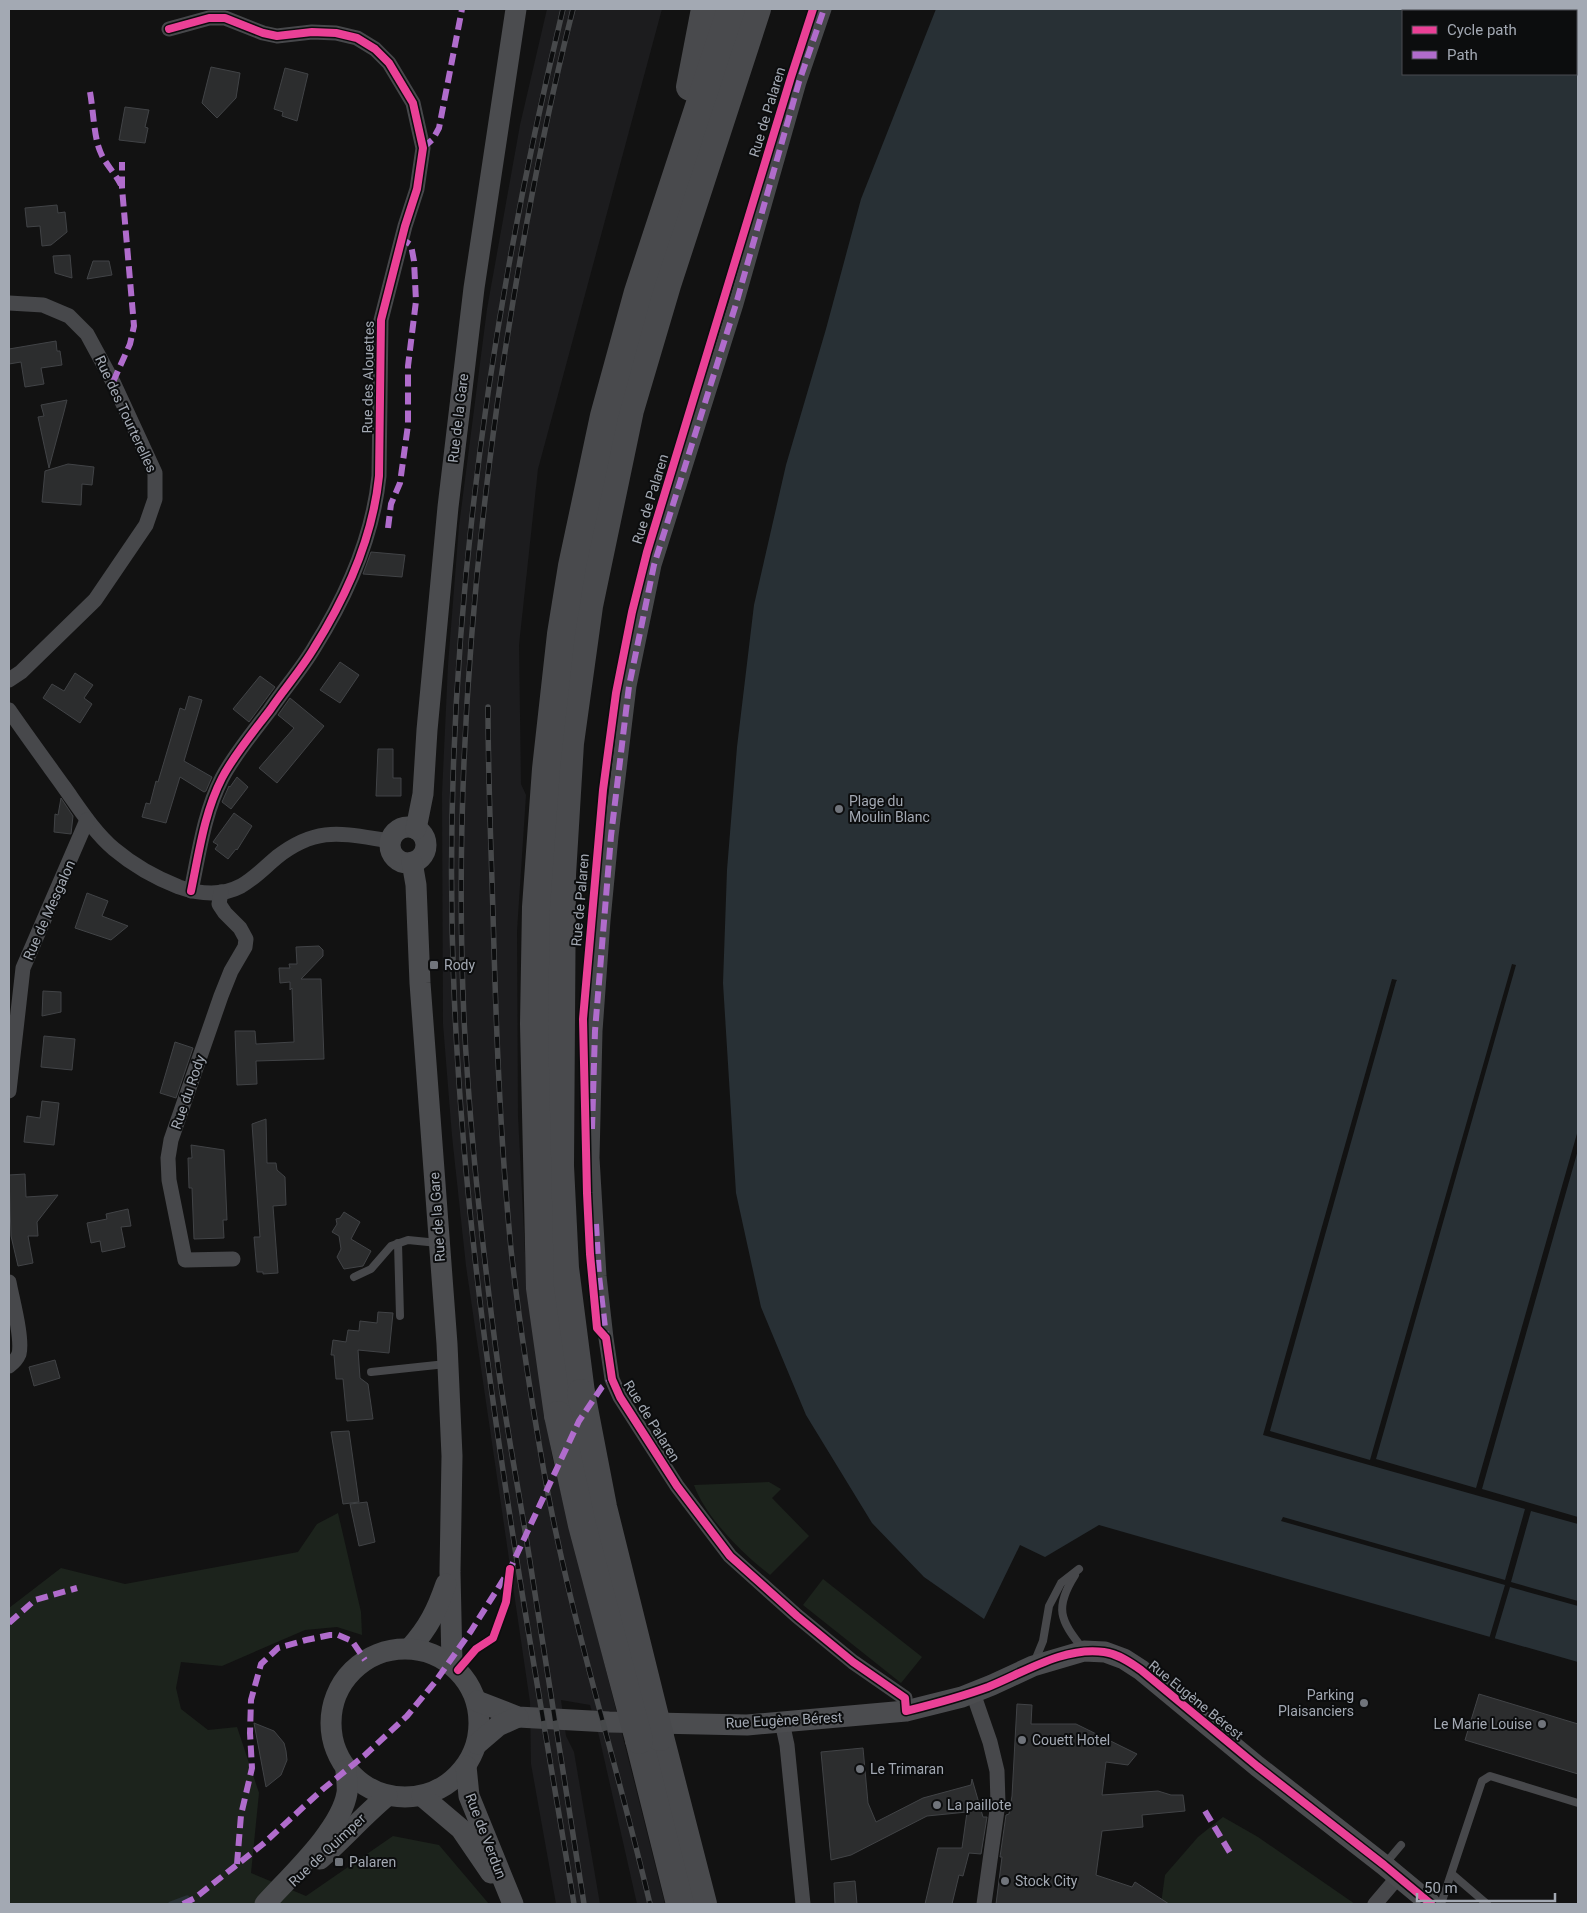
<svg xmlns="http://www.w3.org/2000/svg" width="1587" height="1913" font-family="Roboto,sans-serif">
<rect width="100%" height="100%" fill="#121212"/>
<!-- built -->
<path fill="#1c1c1e" d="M547 9H662L538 469 519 645 521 784 526 795 517 931 518 1116 526 1272 552 1456 665 1904H637L599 1736 590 1705 561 1700 566 1736 574 1752 600 1904H556L531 1764 530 1702 466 1266 452 1136 443 1024 442 794 448 665 459 526 487 309 520 125Z"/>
<!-- green -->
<g fill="#1c231c">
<path d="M769 1482 781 1489 772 1498 809 1536 770 1575C744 1555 705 1517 694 1485Z"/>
<path d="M338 1513 361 1612 362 1635 337 1627 305 1630 222 1666 181 1662 176 1688 181 1709 208 1730 237 1727 259 1793 251 1873 306 1896 393 1836 439 1845 489 1904H9V1608L61 1568 125 1584 298 1552 317 1524Z"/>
<path d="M823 1579 922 1657 901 1683 803 1605Z"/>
<path d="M1223 1817 1258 1837 1355 1904H1161L1165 1875 1198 1837Z"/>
</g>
<!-- water -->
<path fill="#283035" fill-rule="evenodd" d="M936 9H1578V1662L1099 1525 1045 1557 1020 1545 984 1619 924 1577 872 1523 806 1415 761 1307 736 1193 723 983 727 870 737 747 754 605 786 465 826 329 861 199ZM1403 11H1576V74H1403Z"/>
<!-- pier -->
<path fill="#121212" d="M1512 964 1516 965 1376 1459 1476 1488 1578 1130V1150L1482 1489 1578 1517V1524L1531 1511 1511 1582 1578 1601V1606L1510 1587 1494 1641 1489 1639 1505 1585 1281 1521 1283 1517 1505 1580 1525 1509 1263 1435 1392 979 1397 980 1396 982 1270 1431 1370 1460Z"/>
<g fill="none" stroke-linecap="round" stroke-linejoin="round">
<!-- stream -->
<path stroke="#283035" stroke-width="5.5" d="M171 1904 187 1898"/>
</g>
<!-- building -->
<g fill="#2c2d2e" stroke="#414346">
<path d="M211 67 240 73 236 98 217 118 202 103Z"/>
<path d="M285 68 308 74 297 121 282 116 283 112 274 109Z"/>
<path d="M125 107 149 110 145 127 148 128 145 143 119 140Z"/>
<path d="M57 205 58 213 65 212 67 232 51 245 42 246 40 226 27 227 25 208Z"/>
<path d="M70 255 72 278 55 273 53 256Z"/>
<path d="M93 261H109L112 275 87 279Z"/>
<path d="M56 341 57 351H60L62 365 41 368 44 384 25 387 21 362 9 364V349Z"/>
<path d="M67 400 64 412 49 468 38 417 44 416 41 405Z"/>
<path d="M68 464 94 467 92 485 82 484 81 505 42 502 45 471Z"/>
<path d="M371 552 405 555 402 577 363 574Z"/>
<path d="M340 662 359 675 340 703 320 690Z"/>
<path d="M75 673 93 685 84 698 92 704 80 723 43 698 52 684 64 691Z"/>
<path d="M260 676 275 687 249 722 233 709Z"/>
<path d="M189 696 202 700 184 761 212 777 206 791 204 792 180 777 166 823 142 817 146 803 150 804 156 781 158 782 180 708 185 710Z"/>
<path d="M290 698 324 726 277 783 259 768 294 728 278 715Z"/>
<path d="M378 749H393V778H401V796H376Z"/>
<path d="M237 777 248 787 231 809 222 802 229 786 230 787Z"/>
<path d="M61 798 73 816 71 834 54 832 55 814 58 815Z"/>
<path d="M234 813 252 826 237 850 236 849 228 859 215 849 218 845 213 842Z"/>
<path d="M87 893 108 901 102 916 128 926 111 940 75 928Z"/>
<path d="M319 946 323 950V956L301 979H321L324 1059 256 1061 257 1084 237 1085 235 1031H255L256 1044 294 1042 292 988 290 990V982L280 983 279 968H290L289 964H297L296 947Z"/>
<path d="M43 991 61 992V1012L42 1016Z"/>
<path d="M44 1036 75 1039 72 1070 41 1067Z"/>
<path d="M175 1042 193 1048 176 1098 160 1093Z"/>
<path d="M42 1101 59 1103 54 1145 24 1142 27 1116 40 1118Z"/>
<path d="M266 1119 267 1163H276L277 1170 285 1177 286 1205 273 1206 278 1273 263 1274V1272H257L254 1237H260L252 1124Z"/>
<path d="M191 1145 224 1150 227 1220H223L224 1238 194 1239 192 1188H189L188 1158H192Z"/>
<path d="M25 1174 26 1197 58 1195 37 1222 38 1236H28L33 1263 18 1266 11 1236 9 1175Z"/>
<path d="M128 1209 131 1226 121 1227 125 1247 102 1252 100 1241 91 1243 87 1223 107 1219 106 1214Z"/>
<path d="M344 1212 360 1222 351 1239 371 1251 363 1266 344 1269 337 1257 341 1249 339 1236 332 1232 337 1224 336 1219 340 1218Z"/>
<path d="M378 1312 393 1313 389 1353 358 1350 360 1378 368 1384 373 1419 347 1421 343 1379H336L334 1355H331L333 1340 346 1342 348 1330 359 1331 360 1321 377 1323Z"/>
<path d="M55 1360 60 1378 34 1386 29 1367Z"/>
<path d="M349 1431 359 1502 343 1504 331 1432Z"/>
<path d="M367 1502 375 1542 359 1546 350 1504Z"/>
<path d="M1479 1694 1578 1724V1774L1465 1740Z"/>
<path d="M1017 1704 1032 1705 1031 1724H1076L1137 1754 1128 1765 1106 1762 1102 1795 1158 1791 1171 1795H1183L1185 1811 1142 1815 1143 1827 1102 1831 1096 1875 1132 1887 1135 1882 1169 1904H996L1002 1857H1000L1006 1815 1009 1814 1012 1796Z"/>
<path d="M254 1723 274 1731 284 1743 286 1751 287 1760 281 1775 266 1787Z"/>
<path d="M863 1748 868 1803 876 1822 923 1798 971 1785 972 1779 983 1817H987L981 1854 969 1853 963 1876 959 1875 952 1904H925L938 1848H962L967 1812 927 1816 851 1855 831 1860 821 1752Z"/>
<path d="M855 1881 857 1904H835L834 1883Z"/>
</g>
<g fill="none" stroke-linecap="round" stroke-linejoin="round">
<!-- lane -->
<g stroke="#47484b" stroke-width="8">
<path d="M398 1243 400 1316"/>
<path d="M354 1277 371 1269 391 1246 408 1240 438 1243"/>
<path d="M371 1372 446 1364"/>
<path d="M1075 1575C1054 1608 1060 1620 1083 1649"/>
<path d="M1034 1663 1043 1641 1049 1606 1061 1583 1079 1569"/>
<path d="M1385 1864 1401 1845"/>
<path d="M1452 1874 1487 1904"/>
<path d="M1441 1904 1482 1781 1490 1776 1578 1803"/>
</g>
<!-- street -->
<g stroke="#47484b" stroke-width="15">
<path d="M824 9 799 82 736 304 654 565 629 686 611 836 603 920 595 1031 592 1158 599 1276 606 1338 612 1379 620 1397 677 1486 730 1556 797 1616 853 1662 905 1698"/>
<path d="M169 29 209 18H225L263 33 277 36 312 32 336 33 357 38 375 49 389 63 413 103 423 148 417 189 405 226 381 320 379 476C373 536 346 597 314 648 301 670 284 689 270 710 254 731 234 755 222 778 204 813 199 853 191 891"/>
<path d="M9 303 43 305 69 316 87 334 113 382 155 473V499L146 525 95 600 21 672 9 680"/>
<path d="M9 710C27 736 46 762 64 787 79 808 94 832 114 849 133 865 156 878 179 887 199 894 222 896 241 886 255 878 265 867 277 857 318 825 343 834 391 841"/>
<path d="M221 892 219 904 225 913 240 928 246 939 245 947 231 971 221 996 171 1140 168 1158 169 1180 185 1260 233 1259"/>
<path d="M9 1091 23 968 87 820"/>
<path d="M9 1282C12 1299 23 1338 19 1354 17 1359 13 1363 9 1366"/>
<path d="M973 1693 990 1742 997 1771 998 1803 984 1904"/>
<path d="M782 1722 787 1745 803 1904"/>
<path d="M1375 1904 1398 1877"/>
</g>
<!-- secondary -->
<g stroke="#4b4c4f" stroke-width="21">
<circle cx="408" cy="845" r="18"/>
<path d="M416 829 423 794 427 730 448 507 474 288 516 9"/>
<path d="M412 862 416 885 420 983 447 1344 452 1456 450 1572 452 1664"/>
<path d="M410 1648C429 1627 437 1610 446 1584"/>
<circle cx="405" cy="1723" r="74"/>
<path d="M477 1701 518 1717 609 1722 747 1725 906 1711 962 1697 992 1685 1033 1666 1084 1651 1105 1652 1124 1659 1141 1670 1257 1766 1384 1865 1431 1904"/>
<path d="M477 1744 498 1726 518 1717"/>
<path d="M466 1766 469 1796 513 1904"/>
<path d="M422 1796 461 1829 491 1873"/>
<path d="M320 1859C343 1839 363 1816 387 1796"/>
<path d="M265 1904C290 1876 341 1830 347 1793 348 1786 346 1777 346 1770"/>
</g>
<!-- highway -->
<g stroke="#494a4d" stroke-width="28">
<path d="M690 87 705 9"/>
<path d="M581 1393 565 1268 560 1166 562 875 570 743 589 606 630 410 667 285 757 9"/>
<path d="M558 1415 540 1288 534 1024 536 907 546 769 561 634 572 566 604 416 638 292 731 9"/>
<path d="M660 1737 703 1904"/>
<path d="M639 1740 680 1904"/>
</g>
<defs>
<g id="rail">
<path d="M563 9C486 328 440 661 454 990 466 1297 524 1601 574 1904"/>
<path d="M573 9C544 123 522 241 504 358 471 576 454 797 464 1019 470 1137 483 1255 499 1373 507 1430 518 1487 527 1543 546 1664 565 1784 584 1904"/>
<path d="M488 707C488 776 491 845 493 914 496 1026 500 1138 511 1249 519 1323 531 1398 544 1472 570 1618 616 1760 650 1904"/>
</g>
</defs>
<!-- rail casing -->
<use href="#rail" stroke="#47494b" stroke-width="5.5"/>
<!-- rail -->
<use href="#rail" stroke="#0c0d0e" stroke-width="4" stroke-dasharray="11" stroke-linecap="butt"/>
<!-- highway-bridge -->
<g stroke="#494a4d" stroke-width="28">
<path d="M581 1393 603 1507 660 1737"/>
<path d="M558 1415 582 1525 639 1740"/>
</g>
<!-- quiet -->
<g stroke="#b06ccc" stroke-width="6" stroke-dasharray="12 6" stroke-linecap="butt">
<path d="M90 92C93 108 94 137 100 151 105 164 115 173 121 185"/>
<path d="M423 148 433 139 439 128 462 9"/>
<path d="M113 382 130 344 134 326 122 188V162"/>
<path d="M388 528 391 504 400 483 408 425V366L416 301 414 261 411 245 402 239"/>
<path d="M592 1129 595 1031 611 836 629 686 654 565 736 304 799 82 824 9"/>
<path d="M596 1224 599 1276 606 1336"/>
<path d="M9 1623 35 1600 77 1588"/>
<path d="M1205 1811 1232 1856"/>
<path d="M237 1864 241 1815 252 1768 250 1733 251 1700 261 1664 278 1648 306 1640 330 1635H338L352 1641 365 1660"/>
<path d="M183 1904 195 1898 263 1844 323 1789 365 1755 407 1716 435 1682 471 1631 510 1569 579 1421 602 1387 612 1379"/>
</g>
<defs>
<g id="cycleway">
<path d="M813 9 791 77 647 552 632 612 616 693 603 790 583 1019 587 1193 590 1254 597 1328 606 1338 612 1379 620 1397 677 1486 730 1556 797 1616 853 1662 905 1698 906 1711C934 1704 961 1697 988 1687 1023 1673 1064 1646 1104 1652 1118 1654 1130 1662 1141 1670L1257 1766 1384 1865 1431 1904"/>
<path d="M169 29 209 18H225L263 33 277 36 312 32 336 33 357 38 375 49 389 63 413 103 423 148 417 189 405 226 381 320 379 476C373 536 346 597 314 648 301 670 284 689 270 710 254 731 234 755 222 778 204 813 199 853 191 891"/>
<path d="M458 1670 476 1649 493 1638 506 1602 510 1569"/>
</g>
</defs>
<!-- cycleway casing -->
<use href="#cycleway" stroke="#0c0d0e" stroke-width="11"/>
<!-- cycleway -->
<use href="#cycleway" stroke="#ea4096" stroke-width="8"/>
</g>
<!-- markers -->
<g fill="#70747b" stroke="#0c0d0e" stroke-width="2">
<circle cx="839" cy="809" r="5"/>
<rect x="429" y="960" width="10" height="10" rx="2.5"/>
<circle cx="1364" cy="1703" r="5"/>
<circle cx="1542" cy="1724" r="5"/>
<circle cx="1022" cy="1740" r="5"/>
<circle cx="860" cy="1769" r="5"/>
<circle cx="937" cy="1805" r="5"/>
<rect x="334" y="1857" width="10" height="10" rx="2.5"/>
<circle cx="1005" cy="1881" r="5"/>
</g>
<g text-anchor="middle" stroke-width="4" stroke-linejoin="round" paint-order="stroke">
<!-- street labels -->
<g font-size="14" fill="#a3a9b3" stroke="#0c0d0e">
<text transform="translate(767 112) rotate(-73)" y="5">Rue de Palaren</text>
<text transform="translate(368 377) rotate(-89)" y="5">Rue des Alouettes</text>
<text transform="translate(126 414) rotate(65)" y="5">Rue des Tourterelles</text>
<text transform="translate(458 418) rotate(-83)" y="5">Rue de la Gare</text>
<text transform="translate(650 499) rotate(-73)" y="5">Rue de Palaren</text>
<text transform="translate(580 900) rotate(-85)" y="5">Rue de Palaren</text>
<text transform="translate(49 910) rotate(-66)" y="5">Rue de Mesgalon</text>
<text transform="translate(188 1092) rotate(-71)" y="5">Rue du Rody</text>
<text transform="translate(437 1217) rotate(-94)" y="5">Rue de la Gare</text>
<text transform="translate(652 1421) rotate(58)" y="5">Rue de Palaren</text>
<text transform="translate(1196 1700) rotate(39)" y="5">Rue Eugène Bérest</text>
<text transform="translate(784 1720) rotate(-3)" y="5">Rue Eugène Bérest</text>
<text transform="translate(486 1836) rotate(69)" y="5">Rue de Verdun</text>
<text transform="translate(327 1850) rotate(-43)" y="5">Rue de Quimper</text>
</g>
<!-- poi labels -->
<g font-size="14" fill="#a3a9b3" stroke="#0c0d0e" text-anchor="start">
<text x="849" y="806">Plage du<tspan x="849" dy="16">Moulin Blanc</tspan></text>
<text x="444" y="970">Rody</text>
<text x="1354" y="1700" text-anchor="end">Parking<tspan x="1354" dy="16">Plaisanciers</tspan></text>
<text x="1532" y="1729" text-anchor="end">Le Marie Louise</text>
<text x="1032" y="1745">Couett Hotel</text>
<text x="870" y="1774">Le Trimaran</text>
<text x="947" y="1810">La paillote</text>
<text x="349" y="1867">Palaren</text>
<text x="1015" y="1886">Stock City</text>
</g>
</g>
<!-- border -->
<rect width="1587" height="1913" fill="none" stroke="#a3a9b3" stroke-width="20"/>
<!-- legend -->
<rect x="1402" y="10" width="175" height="65" fill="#0c0d0e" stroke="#484b50"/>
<rect x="1412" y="26" width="25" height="8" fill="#ea4096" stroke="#484b50"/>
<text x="1447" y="35" font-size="15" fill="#a3a9b3">Cycle path</text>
<rect x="1412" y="51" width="25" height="8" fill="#b06ccc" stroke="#484b50"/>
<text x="1447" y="60" font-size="15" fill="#a3a9b3">Path</text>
<!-- scale -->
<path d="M1417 1893v8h138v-8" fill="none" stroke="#a3a9b3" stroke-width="2.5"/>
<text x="1424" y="1893" font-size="15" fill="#a3a9b3" stroke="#0c0d0e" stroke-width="4" paint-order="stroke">50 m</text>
</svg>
